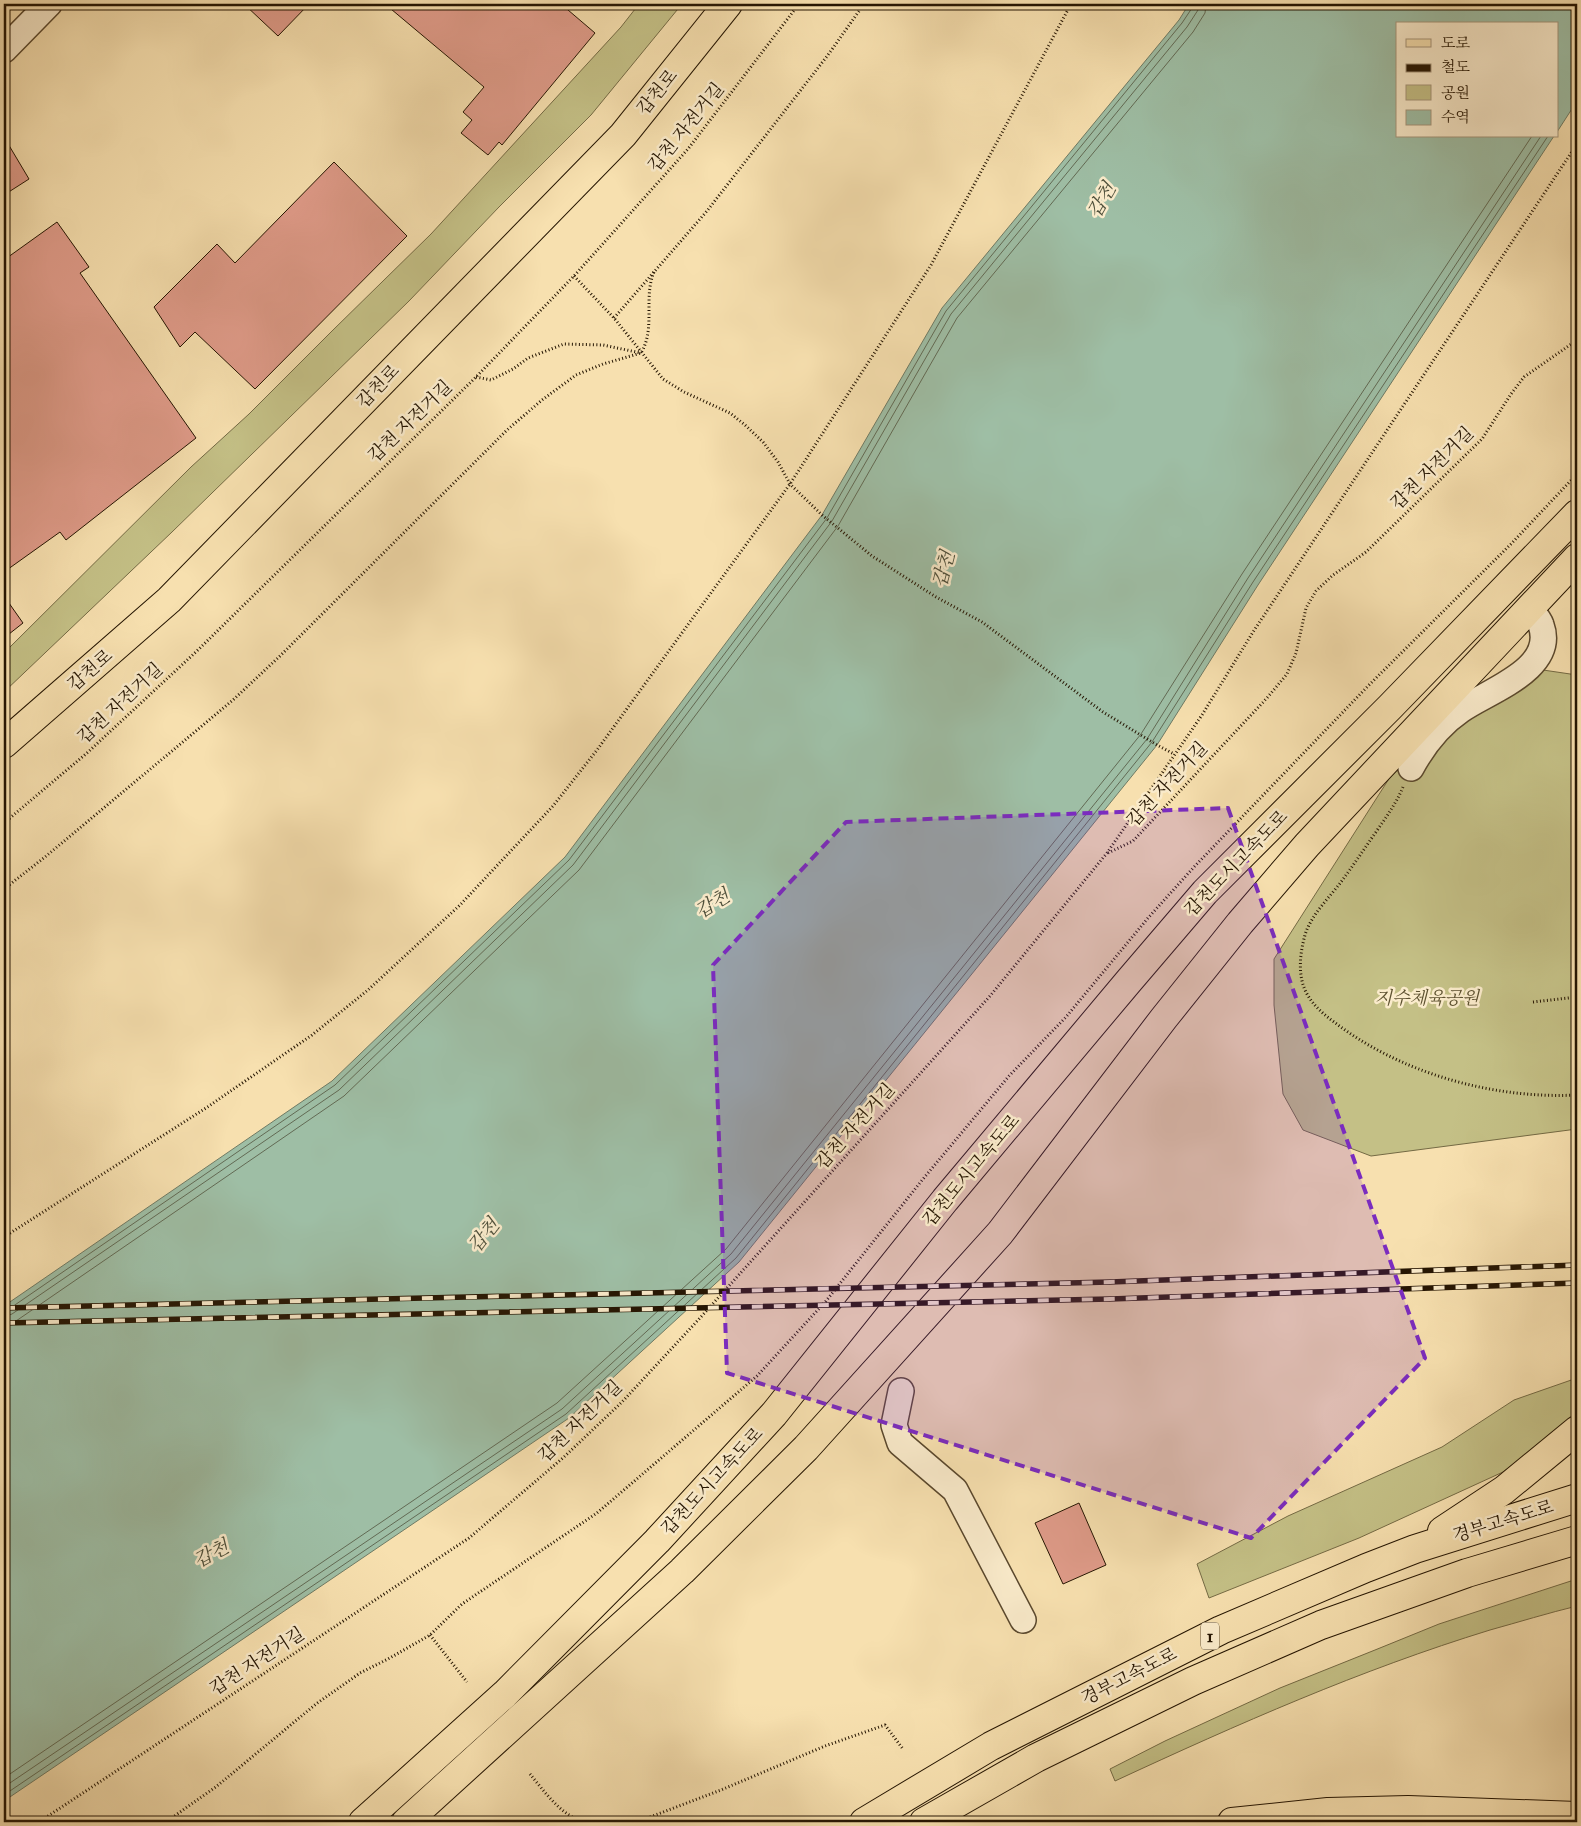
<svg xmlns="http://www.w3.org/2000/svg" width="1581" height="1826" font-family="'IM FELL Great Primer','Noto Serif KR',serif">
<rect width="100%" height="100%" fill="#f7e0af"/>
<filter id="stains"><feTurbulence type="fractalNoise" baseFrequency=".004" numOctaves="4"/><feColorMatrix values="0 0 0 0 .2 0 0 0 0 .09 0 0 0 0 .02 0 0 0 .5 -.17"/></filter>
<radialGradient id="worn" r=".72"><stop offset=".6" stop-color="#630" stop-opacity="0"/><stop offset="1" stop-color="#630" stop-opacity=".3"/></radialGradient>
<!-- green -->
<g fill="#c4c086" stroke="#746a44">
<path d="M639 4H682L591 115 499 207 409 301 172 532 4 692V653L191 467 249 414 332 331 431 234 621 27Z"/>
<path d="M1543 670 1577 675V1129L1371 1156 1303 1130 1283 1094 1274 1005V959L1392 774 1467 690Z"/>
<path d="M1577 1378V1417L1503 1472 1359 1538 1209 1598 1197 1564 1288 1516 1442 1447 1514 1400Z"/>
<path d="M1577 1579V1606C1548 1613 1519 1622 1490 1630 1360 1670 1238 1724 1115 1781L1110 1769 1165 1741 1280 1688 1375 1650 1439 1624Z"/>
</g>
<!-- water -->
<path fill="#9ebea5" stroke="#6e7a64" d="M1189 4H1577V101L1557 132V24H1397V136H1554L1258 585 1157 745 739 1262 569 1418 4 1801V1306L332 1081 565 857 822 515 942 308 1179 20Z"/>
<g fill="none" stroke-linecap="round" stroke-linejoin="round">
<!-- shore -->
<g stroke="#626a54" stroke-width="1">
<path d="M4 1310 9 1309 335 1085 569 860 827 518 946 311 1182 23 1192 8 1193 4"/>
<path d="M4 1317 12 1314 339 1090 573 865 832 521 951 314 1187 27 1198 10 1199 4"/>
<path d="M4 1324 16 1321 344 1096 579 870 838 526 957 318 1193 32 1205 13 1206 4"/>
<path d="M4 1778 557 1403 726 1249 1141 734 1242 574 1532 136"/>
<path d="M4 1787 562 1409 731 1254 1147 739 1248 578 1541 136"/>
<path d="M4 1795 566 1414 736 1258 1152 742 1253 582 1548 136"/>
</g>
</g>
<!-- building -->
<g fill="#df9b89" stroke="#251502">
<path d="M244 4H309L278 36Z"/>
<path d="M385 4H561L595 33 502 145 499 142 488 155 461 133 472 120 463 112 484 87Z"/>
<path d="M4 137 29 179 4 195Z"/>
<path d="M334 162 407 236 255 389 195 332 180 347 154 307 217 244 235 263Z"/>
<path d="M57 222 89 267 80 273 196 438 66 540 60 532 4 572V260Z"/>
<path d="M4 596 23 623 4 638Z"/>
<path d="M1079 1503 1106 1565 1063 1584 1035 1523Z"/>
</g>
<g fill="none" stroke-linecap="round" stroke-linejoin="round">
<defs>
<g id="minor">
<path d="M4 50 49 4"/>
<path d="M1411 768C1423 746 1439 725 1461 710 1488 691 1557 669 1541 625 1539 619 1534 614 1530 609"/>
<path d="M901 1391 894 1425 900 1443 955 1490 1023 1620"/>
</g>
<path id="major" d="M4 744 169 600 623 135 728 4"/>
<g id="highway">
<path d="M1442 1531 1504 1490 1577 1430"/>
<path d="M363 1822 505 1694 657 1541 774 1414 945 1200 1128 982 1205 892 1390 707 1577 514"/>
<path d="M406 1822 682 1571 806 1448 1000 1233 1164 1018 1240 923 1307 845 1577 558"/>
<path d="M864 1822 991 1746 1221 1630 1366 1568 1415 1549 1577 1498"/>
<path d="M924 1822 1036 1758 1193 1681 1321 1625 1467 1573 1577 1540"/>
<path d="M1232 1822 1328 1812 1408 1810 1577 1816"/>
</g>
</defs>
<!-- minor casing -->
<use href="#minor" stroke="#5a482d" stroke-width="28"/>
<!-- major casing -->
<use href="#major" stroke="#251502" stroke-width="30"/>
<!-- highway casing -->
<use href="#highway" stroke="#251502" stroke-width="30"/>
<!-- path -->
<g stroke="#251502" stroke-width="3" stroke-dasharray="1 2.5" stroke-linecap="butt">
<path d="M574 276 614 318 663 379 684 392 730 413 745 425 763 442 778 462 790 484 822 515 872 556 936 597 982 622 1103 712 1157 745 1174 754"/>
<path d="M614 318 707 211 828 55 864 4"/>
<path d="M476 377 491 380 513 369 528 358 564 344 603 345 641 353"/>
<path d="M1403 787C1396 804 1386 817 1376 832 1364 849 1353 866 1341 882 1329 898 1311 915 1305 935 1300 953 1297 976 1307 994 1316 1010 1330 1019 1345 1030 1411 1076 1497 1099 1577 1095"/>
<path d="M4 823 87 753 199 649 476 377 574 276 688 149 799 4"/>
<path d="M1108 853 1133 841 1267 698 1287 674 1296 653 1306 608 1316 591 1333 575 1366 552 1482 439 1511 394 1524 377 1577 340"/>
<path d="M4 889 45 857 233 700 281 655 507 430 542 400 576 375 603 364 641 353C656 328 643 298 654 272"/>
<path d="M1533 1002 1577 997"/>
<path d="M4 1237 206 1108 312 1035 368 990 460 905 553 806 597 750 790 484 931 265 1071 4"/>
<path d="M430 1635 467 1682"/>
<path d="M530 1774C544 1791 562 1817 585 1822"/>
<path d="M39 1822 469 1538 564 1457 622 1402 700 1318 990 996 1107 853 1202 715 1253 632 1577 144"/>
<path d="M166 1822 217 1786 316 1704 360 1673 388 1659 430 1635 462 1604 597 1513 757 1376 826 1301 923 1179 1009 1076 1066 1017 1148 918 1194 867 1368 686 1511 544 1577 474"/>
<path d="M637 1822 721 1790 825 1746 885 1725 903 1749"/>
</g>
<!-- minor -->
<use href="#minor" stroke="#faebcb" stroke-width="25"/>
<!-- major -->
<use href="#major" stroke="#f7e0af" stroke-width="28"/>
<!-- highway -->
<use href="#highway" stroke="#f7e0af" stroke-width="28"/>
<defs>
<g id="rail">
<path d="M4 1308 1110 1282 1577 1265"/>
<path d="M4 1323 1110 1299 1577 1283"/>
</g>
</defs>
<!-- rail casing -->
<use href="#rail" stroke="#251502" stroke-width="5.5"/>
<!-- rail -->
<use href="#rail" stroke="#faebcb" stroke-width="4" stroke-dasharray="11" stroke-linecap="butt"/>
</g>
<!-- marked area -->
<path fill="#7b2cbf" fill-opacity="0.2" stroke="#7b2cbf" stroke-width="4" stroke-dasharray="10 6" stroke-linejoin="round" d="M1228 808 1425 1358 1251 1538 727 1373 713 965 846 822Z"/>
<g text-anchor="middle" stroke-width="5" stroke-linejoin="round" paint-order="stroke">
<!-- shield labels -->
<rect fill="#faebcb" stroke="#65553e" stroke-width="1" x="1201" y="1622.5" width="18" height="27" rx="4"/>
<g font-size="16" font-weight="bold" fill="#251502">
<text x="1210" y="1642">1</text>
</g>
<!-- street labels -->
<g font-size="18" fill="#251502" stroke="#faebcb">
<text transform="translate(657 92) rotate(-51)" y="6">갑천로</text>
<text transform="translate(686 127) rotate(-51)" y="6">갑천 자전거길</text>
<text transform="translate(378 386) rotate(-46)" y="6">갑천로</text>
<text transform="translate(410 421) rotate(-44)" y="6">갑천 자전거길</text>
<text transform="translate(1432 468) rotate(-45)" y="6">갑천 자전거길</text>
<text transform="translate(90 670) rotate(-41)" y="6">갑천로</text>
<text transform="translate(120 703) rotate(-43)" y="6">갑천 자전거길</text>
<text transform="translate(1167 784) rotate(-47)" y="6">갑천 자전거길</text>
<text transform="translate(1236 863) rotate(-46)" y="6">갑천도시고속도로</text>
<text transform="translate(855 1126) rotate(-48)" y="6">갑천 자전거길</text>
<text transform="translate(971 1170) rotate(-50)" y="6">갑천도시고속도로</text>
<text transform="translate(580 1421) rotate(-44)" y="6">갑천 자전거길</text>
<text transform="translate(712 1481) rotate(-47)" y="6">갑천도시고속도로</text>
<text transform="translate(1503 1521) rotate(-17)" y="6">경부고속도로</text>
<text transform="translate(257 1661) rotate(-33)" y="6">갑천 자전거길</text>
<text transform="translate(1129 1676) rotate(-27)" y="6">경부고속도로</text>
</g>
<!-- park labels -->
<g font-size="18" font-style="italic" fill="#5d5130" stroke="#faebcb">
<text x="1427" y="1004">지수체육공원</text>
</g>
<!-- water labels -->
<g font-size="19" font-style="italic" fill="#4f503b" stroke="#faebcb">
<text transform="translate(1101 200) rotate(-60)" y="7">갑천</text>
<text transform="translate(943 569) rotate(-75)" y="7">갑천</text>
<text transform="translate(712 903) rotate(-32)" y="7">갑천</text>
<text transform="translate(483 1235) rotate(-51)" y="7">갑천</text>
<text transform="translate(211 1553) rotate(-28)" y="7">갑천</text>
</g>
</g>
<!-- margin -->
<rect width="1581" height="1826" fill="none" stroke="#f7e0af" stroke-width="20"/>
<rect x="5" y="5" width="1571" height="1816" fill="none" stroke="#251502" stroke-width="2.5"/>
<rect x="10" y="10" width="1561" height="1806" fill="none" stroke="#251502"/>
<!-- legend -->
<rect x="1396" y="22" width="162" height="115" fill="#faebcb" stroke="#a5957b"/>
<rect x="1406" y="39" width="25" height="8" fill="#f7e0af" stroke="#a5957b"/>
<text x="1441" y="48" font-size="15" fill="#251502">도로</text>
<rect x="1406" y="64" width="25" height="8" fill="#251502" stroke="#a5957b"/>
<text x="1441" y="72" font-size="15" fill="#251502">철도</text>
<rect x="1406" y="85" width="25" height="15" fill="#c4c086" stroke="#a5957b"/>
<text x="1441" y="98" font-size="15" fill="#251502">공원</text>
<rect x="1406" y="110" width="25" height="15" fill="#9ebea5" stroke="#a5957b"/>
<text x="1441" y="122" font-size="15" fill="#251502">수역</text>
<rect width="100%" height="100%" filter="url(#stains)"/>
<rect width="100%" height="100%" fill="url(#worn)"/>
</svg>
